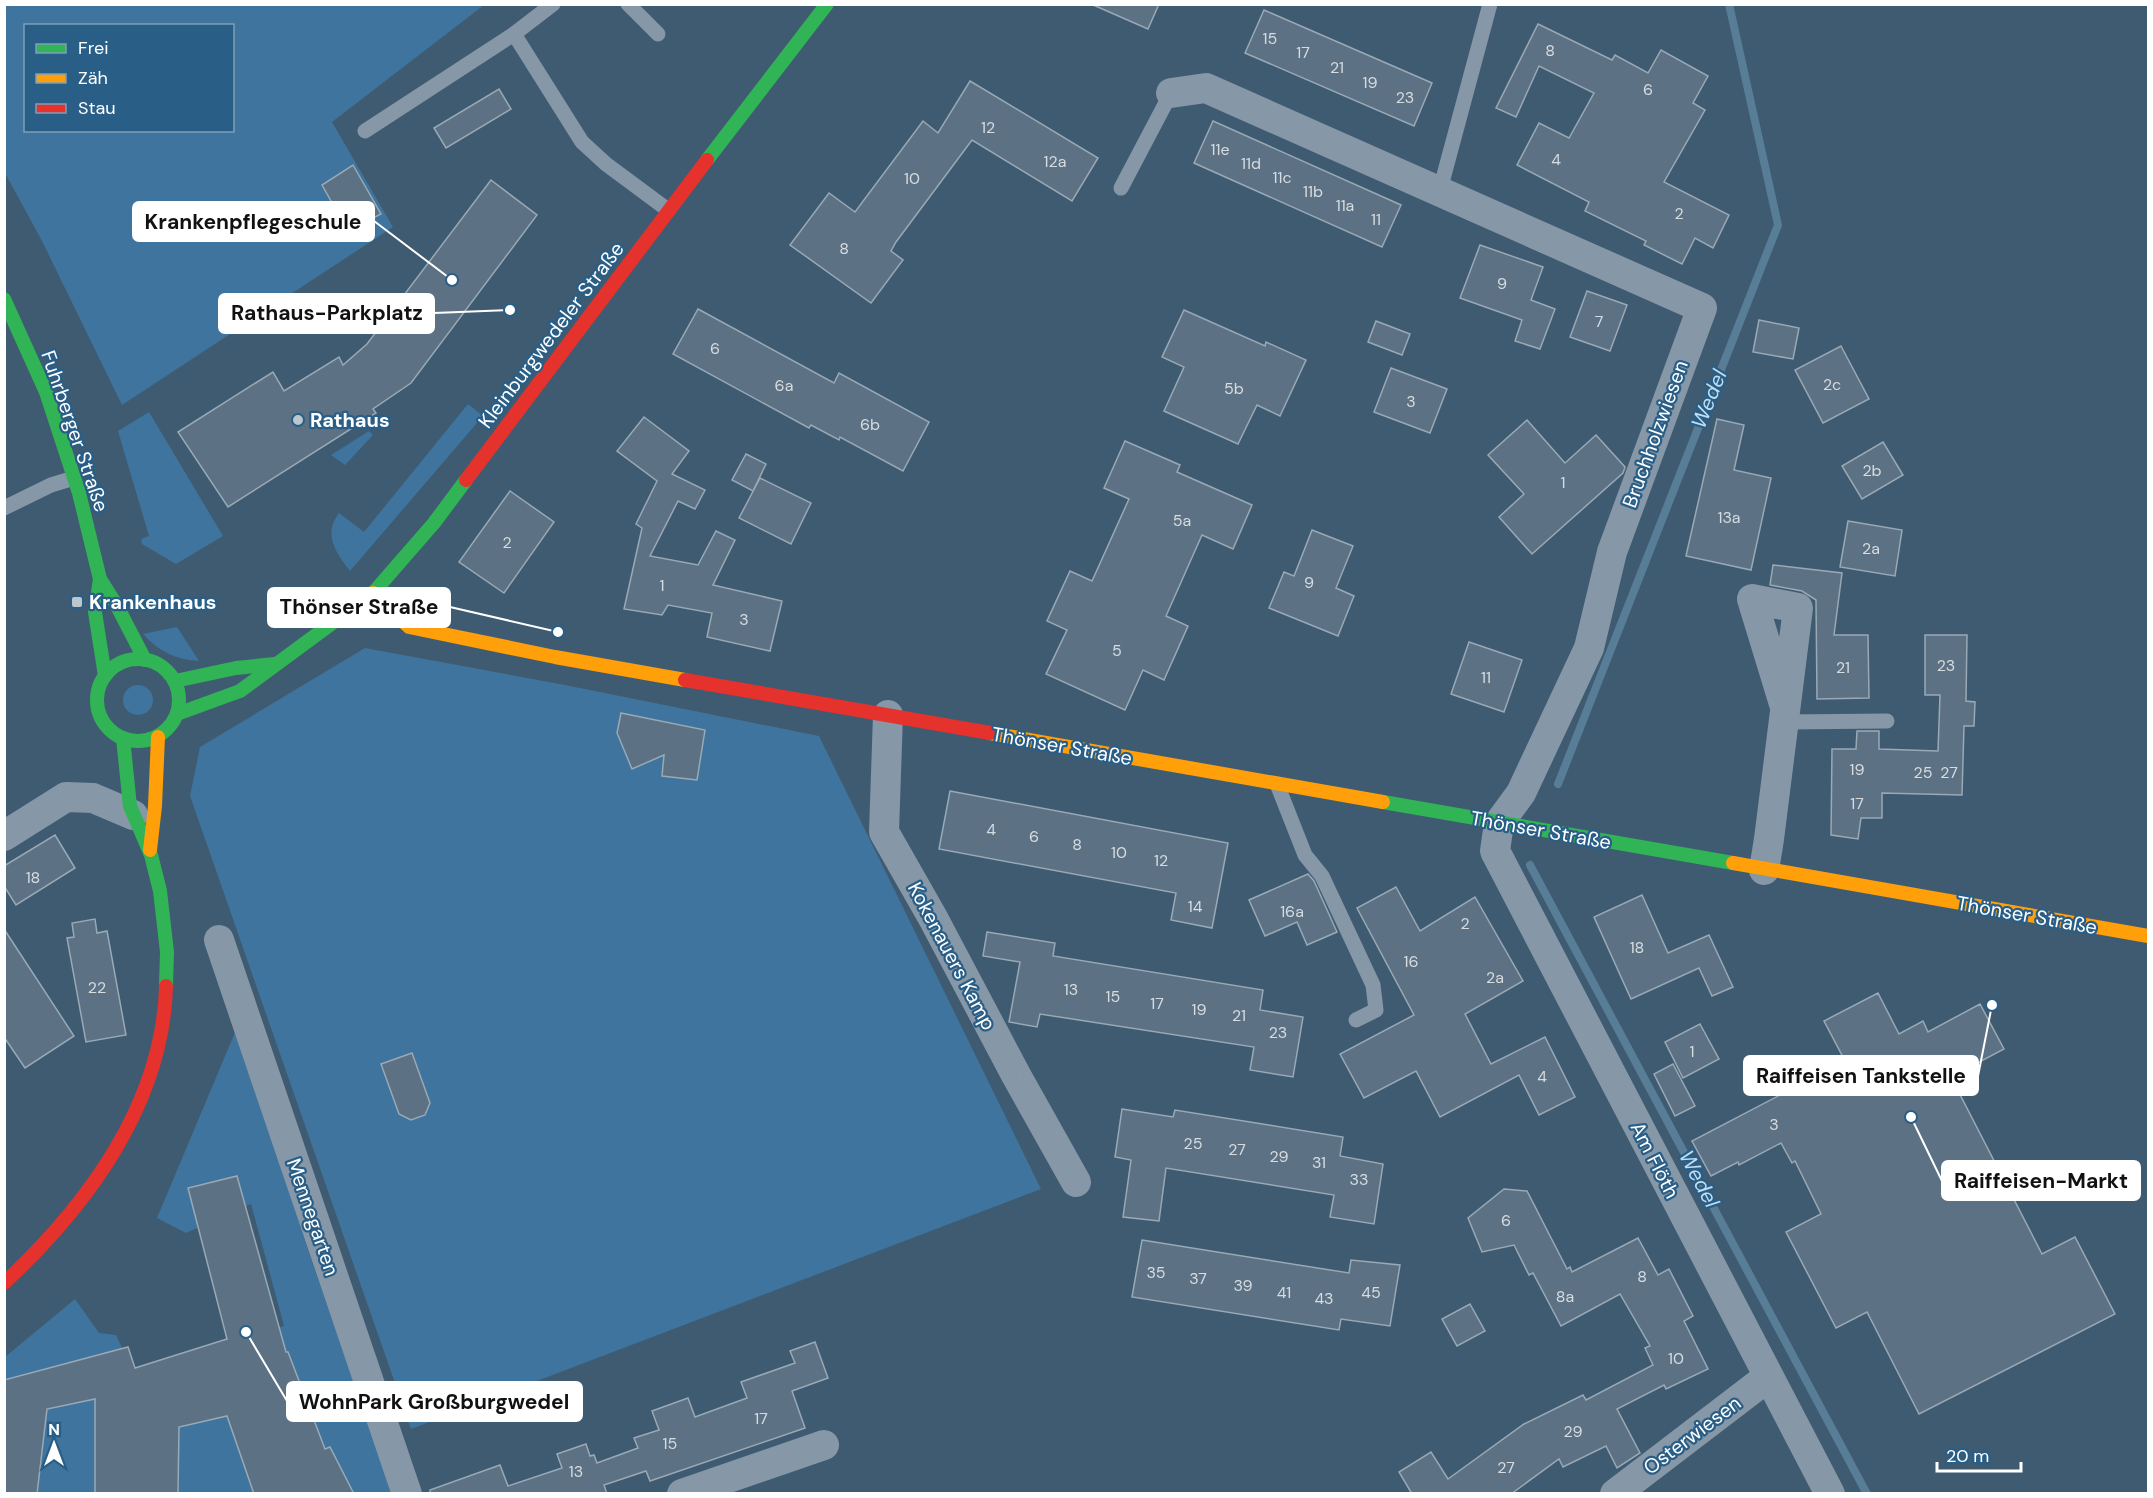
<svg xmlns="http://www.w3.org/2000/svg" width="2153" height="1498" font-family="'DM Sans',sans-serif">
<rect width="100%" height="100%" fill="#3f5b71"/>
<!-- green -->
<g fill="#3e749d" fill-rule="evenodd">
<path d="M4 5H484L332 122 393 227 122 405 42 241 5 173ZM26 26H232V130H26Z"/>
<path d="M468 404 483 416 350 571C335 552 323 534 339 513L364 532Z"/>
<path d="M149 412 223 536 176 564 142 544 141 539 149 536 118 431Z"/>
<path d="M369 431 373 435 345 465 331 455Z"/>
<path d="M177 627 199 661C176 660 158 651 143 634Z"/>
<path d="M365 648 565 685 819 736 1041 1189 411 1429 190 796 200 747Z"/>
<circle cx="138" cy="700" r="15"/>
<path d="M236 1030 308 1250 392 1493 5 1494V1357L75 1299 99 1333 116 1335 134 1374 284 1326 251 1204 186 1233 157 1218Z"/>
</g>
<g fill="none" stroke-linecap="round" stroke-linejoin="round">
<!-- stream -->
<g stroke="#587d97" stroke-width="8">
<path d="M1558 784 1778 225 1729 4"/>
<path d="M1530 865 1867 1494"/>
</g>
</g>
<!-- building -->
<g fill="#5c7284" stroke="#99a9b5" stroke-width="1.5">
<path d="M1091 4H1159L1148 29Z"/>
<path d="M1264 10 1432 83 1414 126 1245 53Z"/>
<path d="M1538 24 1612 60 1615 55 1648 73 1661 50 1708 76 1693 103 1705 110 1664 182 1729 215 1713 248 1695 238 1682 264 1644 245 1646 241 1585 211 1589 202 1517 165 1539 123 1569 138 1594 93 1539 66 1516 117 1496 108Z"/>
<path d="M970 81 1098 158 1072 201 972 140 896 242 891 251 903 260 871 303 790 245 829 193 855 212 923 121 938 133Z"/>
<path d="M499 89 511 109 446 148 434 128Z"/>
<path d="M1213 121 1401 205 1382 247 1194 163Z"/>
<path d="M353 165 381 214 348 231 322 185Z"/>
<path d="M491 180 537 215 411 383 373 409 376 413 228 507 178 432 273 372 284 391 339 357 343 365 367 344Z"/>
<path d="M1480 245 1543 267 1531 300 1555 309 1540 349 1515 341 1522 320 1460 298Z"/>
<path d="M1587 291 1627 305 1610 351 1570 337Z"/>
<path d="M698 309 834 383 839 373 929 422 903 471 840 437 839 440 811 425 809 428 673 354Z"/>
<path d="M1184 310 1265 346 1266 342 1306 360 1280 416 1257 405 1238 444 1164 411 1184 367 1162 357Z"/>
<path d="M1759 320 1799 328 1793 359 1753 352Z"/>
<path d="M1376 321 1410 334 1402 355 1368 342Z"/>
<path d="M1841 346 1869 399 1823 423 1795 370Z"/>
<path d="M1391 368 1447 389 1430 433 1374 412Z"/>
<path d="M644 417 689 451 672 474 705 490 695 509 678 501 650 556 698 565 716 531 735 540 713 585 782 601 770 651 707 637 712 613 668 605 662 615 624 609 642 528 636 524 657 481 617 451Z"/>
<path d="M1717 419 1744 425 1734 470 1771 478 1751 570 1686 556Z"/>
<path d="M1527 420 1565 463 1596 435 1625 467 1623 473 1532 554 1499 517 1524 494 1488 455Z"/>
<path d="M1125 441 1180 465 1177 472 1252 505 1233 549 1202 535 1166 616 1188 626 1164 680 1143 670 1125 710 1046 674 1067 630 1047 621 1070 571 1092 581 1129 499 1104 488Z"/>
<path d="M1883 442 1903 475 1862 499 1842 466Z"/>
<path d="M746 454 766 464 753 491 732 480Z"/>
<path d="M760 478 811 503 791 544 739 518Z"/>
<path d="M510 491 554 522 504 593 459 562Z"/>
<path d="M1848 521 1902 530 1895 576 1840 567Z"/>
<path d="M1312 530 1353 546 1336 588 1354 596 1338 636 1269 608 1284 572 1294 576Z"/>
<path d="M1773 565 1842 573 1834 635H1868L1869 698 1817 699 1816 600 1802 591 1770 585Z"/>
<path d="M1925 635H1967L1966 701 1975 702 1974 726H1964L1962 795 1882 793V818H1861L1858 839 1831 835 1832 749H1856L1857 731H1879V749L1938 751 1940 695H1925Z"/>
<path d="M1469 642 1522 660 1504 712 1451 694Z"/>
<path d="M621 713 705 730 697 780 662 776 664 755 632 769 617 733Z"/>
<path d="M950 791 1228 843 1212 928 1171 920 1176 893 939 849Z"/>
<path d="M55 835 75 868 16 905 4 886V866Z"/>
<path d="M1308 874 1314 881 1337 932 1307 945 1297 922 1265 936 1249 900Z"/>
<path d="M1396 887 1420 931 1475 897 1523 981 1465 1014 1491 1064 1545 1037 1575 1097 1539 1115 1519 1075 1440 1117 1416 1071 1364 1098 1340 1054 1414 1015 1357 908Z"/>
<path d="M1642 895 1668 953 1709 935 1733 987 1712 996 1699 968 1631 999 1594 917Z"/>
<path d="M95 919 97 933 107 931 126 1035 86 1042 67 938 74 937 72 923Z"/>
<path d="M4 929 74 1036 25 1068 4 1037Z"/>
<path d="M987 932 1055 943 1053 956 1263 990 1260 1010 1303 1017 1293 1077 1250 1070 1254 1047 1040 1014 1037 1027 1009 1022 1020 962 983 956Z"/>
<path d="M1878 993 1899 1034 1923 1021 1928 1032 1980 1004 2004 1049 1951 1077 2042 1254 2075 1237 2115 1314 1919 1414 1867 1312 1836 1328 1786 1232 1821 1214 1795 1161 1792 1163 1781 1143 1739 1165 1738 1162 1711 1176 1692 1141 1845 1061 1824 1021Z"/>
<path d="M1700 1024 1719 1059 1683 1078 1665 1042Z"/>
<path d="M412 1053 430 1103 425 1115 411 1120 399 1114 381 1064Z"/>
<path d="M1673 1064 1695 1106 1675 1116 1654 1074Z"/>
<path d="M1122 1109 1173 1117 1175 1110 1343 1137 1340 1156 1383 1164 1374 1224 1330 1217 1334 1195 1166 1168 1159 1221 1123 1217 1131 1160 1115 1157Z"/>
<path d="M237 1176 286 1352H288L325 1449 330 1447 354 1494H254L227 1416 179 1427 178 1494H95V1399L47 1409 37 1494H4V1380L128 1347 135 1368 227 1339 188 1188Z"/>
<path d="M1504 1189 1527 1191 1567 1269 1570 1267 1572 1272 1638 1238 1658 1275 1669 1269 1693 1316 1684 1321 1708 1369 1666 1389 1664 1385 1617 1409 1640 1453 1617 1468 1606 1446 1563 1467 1559 1459 1511 1494H1412L1399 1472 1431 1452 1448 1479 1524 1424 1583 1395 1586 1400 1653 1365 1645 1348 1650 1346 1620 1294 1561 1326 1533 1273 1529 1275 1514 1245 1482 1252 1468 1218Z"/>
<path d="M1142 1240 1349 1273 1351 1260 1400 1265 1390 1326 1341 1319 1339 1330 1132 1297Z"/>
<path d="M1470 1304 1485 1331 1457 1346 1442 1319Z"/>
<path d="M815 1342 828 1378 792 1391 805 1428 650 1481 646 1471 604 1485 607 1494H430V1490L500 1465 508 1486 562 1468 557 1454 586 1444 590 1456 594 1455 597 1463 638 1448 634 1438 659 1430 652 1411 688 1398 695 1417 747 1398 741 1382 795 1363 790 1351Z"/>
</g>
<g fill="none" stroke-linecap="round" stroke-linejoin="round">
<!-- lane -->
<g stroke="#8697a7" stroke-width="15">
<path d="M628 4 658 34"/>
<path d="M514 34 553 4"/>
<path d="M365 131 514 34 582 142 606 164 668 210"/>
<path d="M1121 188 1171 93"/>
<path d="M1440 190 1490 4"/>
<path d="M4 508 51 485 74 478"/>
<path d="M1784 722 1887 721"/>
<path d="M1277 784 1305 855 1322 876 1373 985 1376 1010 1356 1020"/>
</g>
<!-- street -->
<g stroke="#8697a7" stroke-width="30">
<path d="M1171 93 1206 88 1702 308 1612 552 1589 648 1521 793 1499 823 1495 851 1830 1494"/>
<path d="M888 715 884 832 933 918 1016 1075 1076 1182"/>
<path d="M4 836 66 797 93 798 133 815"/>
<path d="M1764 870 1769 839 1798 608 1752 599 1785 707"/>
<path d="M219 940 407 1494"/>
<path d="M682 1494 824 1445"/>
<path d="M1615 1494 1768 1377"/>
</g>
<!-- fast -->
<g stroke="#30b455" stroke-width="14">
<path d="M707 160 827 4"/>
<path d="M4 299 46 392 79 493 100 579 117 606 145 660"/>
<path d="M100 579 95 612 105 676"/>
<circle cx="138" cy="700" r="41"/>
<path d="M175 681 236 668 275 664"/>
<path d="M177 714 240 691 373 593 434 523 466 480"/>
<path d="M123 738 130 806 151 855 160 891 167 952 166 986"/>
<path d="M1383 802 1733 863"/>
</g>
<!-- slow -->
<g stroke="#ff9f0a" stroke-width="14">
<path d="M373 593 409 627 555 657 685 680"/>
<path d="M990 733 1383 802"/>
<path d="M150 850 155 806 158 737"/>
<path d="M1733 863 2148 936"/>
</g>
<!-- jam -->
<g stroke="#e5322d" stroke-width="14">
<path d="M466 480 707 160"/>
<path d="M685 680 990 733"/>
<path d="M4 1283C87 1206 163 1104 166 986"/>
</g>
</g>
<!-- markers -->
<g fill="#bcc6cd" stroke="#295e87" stroke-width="2">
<circle cx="298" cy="420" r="6"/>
<rect x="71" y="596" width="12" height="12" rx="3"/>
</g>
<g text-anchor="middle" stroke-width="4.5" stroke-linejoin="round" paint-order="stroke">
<!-- number labels -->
<g font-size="16" fill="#d6dce0">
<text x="1270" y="44">15</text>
<text x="1550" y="56">8</text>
<text x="1303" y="58">17</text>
<text x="1337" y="73">21</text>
<text x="1370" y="88">19</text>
<text x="1648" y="95">6</text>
<text x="1405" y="103">23</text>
<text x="988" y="133">12</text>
<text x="1220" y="155">11e</text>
<text x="1556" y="165">4</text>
<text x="1055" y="167">12a</text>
<text x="1251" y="169">11d</text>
<text x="1282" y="183">11c</text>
<text x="912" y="184">10</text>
<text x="1313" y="197">11b</text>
<text x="1345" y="211">11a</text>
<text x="1679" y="219">2</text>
<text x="1376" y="225">11</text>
<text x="844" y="254">8</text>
<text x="1502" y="289">9</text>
<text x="1599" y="327">7</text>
<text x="715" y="354">6</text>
<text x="1832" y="390">2c</text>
<text x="784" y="391">6a</text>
<text x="1234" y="394">5b</text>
<text x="1411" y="407">3</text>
<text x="870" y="430">6b</text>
<text x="1872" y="476">2b</text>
<text x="1563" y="488">1</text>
<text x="1729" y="523">13a</text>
<text x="1182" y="526">5a</text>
<text x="507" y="548">2</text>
<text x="1871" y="554">2a</text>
<text x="1309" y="588">9</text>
<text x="662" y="591">1</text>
<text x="744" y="625">3</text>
<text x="1117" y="656">5</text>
<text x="1946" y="671">23</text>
<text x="1843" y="673">21</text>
<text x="1486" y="683">11</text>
<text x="1857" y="775">19</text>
<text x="1923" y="778">25</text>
<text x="1949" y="778">27</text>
<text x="1857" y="809">17</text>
<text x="991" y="835">4</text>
<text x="1034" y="842">6</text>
<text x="1077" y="850">8</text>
<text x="1119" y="858">10</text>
<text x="1161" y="866">12</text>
<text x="33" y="883">18</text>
<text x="1195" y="912">14</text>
<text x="1292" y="917">16a</text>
<text x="1465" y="929">2</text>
<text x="1637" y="953">18</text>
<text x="1411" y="967">16</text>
<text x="1495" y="983">2a</text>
<text x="97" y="993">22</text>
<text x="1071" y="995">13</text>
<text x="1113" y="1002">15</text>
<text x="1157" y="1009">17</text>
<text x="1199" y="1015">19</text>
<text x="1239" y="1021">21</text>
<text x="1278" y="1038">23</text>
<text x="1692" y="1057">1</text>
<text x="1542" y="1082">4</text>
<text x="1774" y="1130">3</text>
<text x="1193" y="1149">25</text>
<text x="1237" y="1155">27</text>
<text x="1279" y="1162">29</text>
<text x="1319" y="1168">31</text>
<text x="1359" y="1185">33</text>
<text x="1506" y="1226">6</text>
<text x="1156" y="1278">35</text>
<text x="1642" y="1282">8</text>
<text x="1198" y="1284">37</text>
<text x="1243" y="1291">39</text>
<text x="1284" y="1298">41</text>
<text x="1371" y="1298">45</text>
<text x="1565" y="1302">8a</text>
<text x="1324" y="1304">43</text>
<text x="1676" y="1364">10</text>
<text x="761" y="1424">17</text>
<text x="1573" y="1437">29</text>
<text x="670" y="1449">15</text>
<text x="1506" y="1473">27</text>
<text x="576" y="1477">13</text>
</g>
<!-- street labels -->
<g font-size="20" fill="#fff" stroke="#295e87">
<text transform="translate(551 335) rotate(-53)" y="7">Kleinburgwedeler Straße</text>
<text transform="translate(75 431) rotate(71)" y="7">Fuhrberger Straße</text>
<text transform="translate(1655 434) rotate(-70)" y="7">Bruchholzwiesen</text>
<text transform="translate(1062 746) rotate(10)" y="7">Thönser Straße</text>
<text transform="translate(1541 830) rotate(10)" y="7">Thönser Straße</text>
<text transform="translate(2027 915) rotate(10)" y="7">Thönser Straße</text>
<text transform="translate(952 956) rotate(62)" y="7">Kokenauers Kamp</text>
<text transform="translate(1655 1160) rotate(63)" y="7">Am Flöth</text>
<text transform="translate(313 1217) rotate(71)" y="7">Mennegarten</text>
<text transform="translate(1692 1435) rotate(-37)" y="7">Osterwiesen</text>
</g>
<!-- poi labels -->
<g font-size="20" font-weight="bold" fill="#fff" stroke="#295e87" text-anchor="start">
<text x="310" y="427">Rathaus</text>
<text x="89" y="609">Krankenhaus</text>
</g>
<!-- water labels -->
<g font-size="21" font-style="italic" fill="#c1dcef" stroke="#295e87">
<text transform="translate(1709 399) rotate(-68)" y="7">Wedel</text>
<text transform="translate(1699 1179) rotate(62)" y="7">Wedel</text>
</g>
</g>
<!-- callouts -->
<path fill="none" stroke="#fff" stroke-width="2" d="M452 280L374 221M510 310L434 313M558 632L450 607M1992 1005L1978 1076M1911 1117L1942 1181M246 1332L287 1401"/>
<g fill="#fff" stroke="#295e87" stroke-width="2">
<circle cx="452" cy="280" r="6"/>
<circle cx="510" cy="310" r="6"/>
<circle cx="558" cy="632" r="6"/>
<circle cx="1992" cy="1005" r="6"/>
<circle cx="1911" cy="1117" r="6"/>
<circle cx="246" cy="1332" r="6"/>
</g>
<g fill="#fff" stroke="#fff" stroke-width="2">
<rect x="133" y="202" width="241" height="39" rx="6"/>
<rect x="219" y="294" width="215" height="39" rx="6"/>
<rect x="268" y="588" width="182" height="39" rx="6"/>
<rect x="1744" y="1056" width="234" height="39" rx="6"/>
<rect x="1942" y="1161" width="198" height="39" rx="6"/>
<rect x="287" y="1382" width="295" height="39" rx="6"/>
</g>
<g font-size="21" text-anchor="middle" font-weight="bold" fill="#111">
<text x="253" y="229">Krankenpflegeschule</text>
<text x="327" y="320">Rathaus-Parkplatz</text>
<text x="359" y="614">Thönser Straße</text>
<text x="1861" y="1083">Raiffeisen Tankstelle</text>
<text x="2041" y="1188">Raiffeisen-Markt</text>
<text x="434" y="1409">WohnPark Großburgwedel</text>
</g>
<!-- border -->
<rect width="2153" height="1498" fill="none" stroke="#ffffff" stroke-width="12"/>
<!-- legend -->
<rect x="24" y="24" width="210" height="108" fill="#295e87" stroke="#7f9eb7" stroke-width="1.5"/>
<rect x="36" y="44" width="30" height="9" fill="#30b455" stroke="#7f9eb7" stroke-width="1.5"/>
<text x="78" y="54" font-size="18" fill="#ffffff">Frei</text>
<rect x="36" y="74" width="30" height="9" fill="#ff9f0a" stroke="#7f9eb7" stroke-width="1.5"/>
<text x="78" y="84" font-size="18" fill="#ffffff">Zäh</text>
<rect x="36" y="104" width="30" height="9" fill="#e5322d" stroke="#7f9eb7" stroke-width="1.5"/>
<text x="78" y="114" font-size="18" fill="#ffffff">Stau</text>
<!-- north arrow -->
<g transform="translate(54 1444)" stroke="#295e87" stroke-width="4.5" paint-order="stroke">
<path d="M0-4.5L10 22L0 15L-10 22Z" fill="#ffffff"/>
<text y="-9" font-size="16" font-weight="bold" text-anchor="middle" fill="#ffffff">N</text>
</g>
<!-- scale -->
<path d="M1937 1462v9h84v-9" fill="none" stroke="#ffffff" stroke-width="3"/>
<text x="1946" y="1462" font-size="18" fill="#ffffff" stroke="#295e87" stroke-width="4.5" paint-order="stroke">20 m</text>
</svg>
